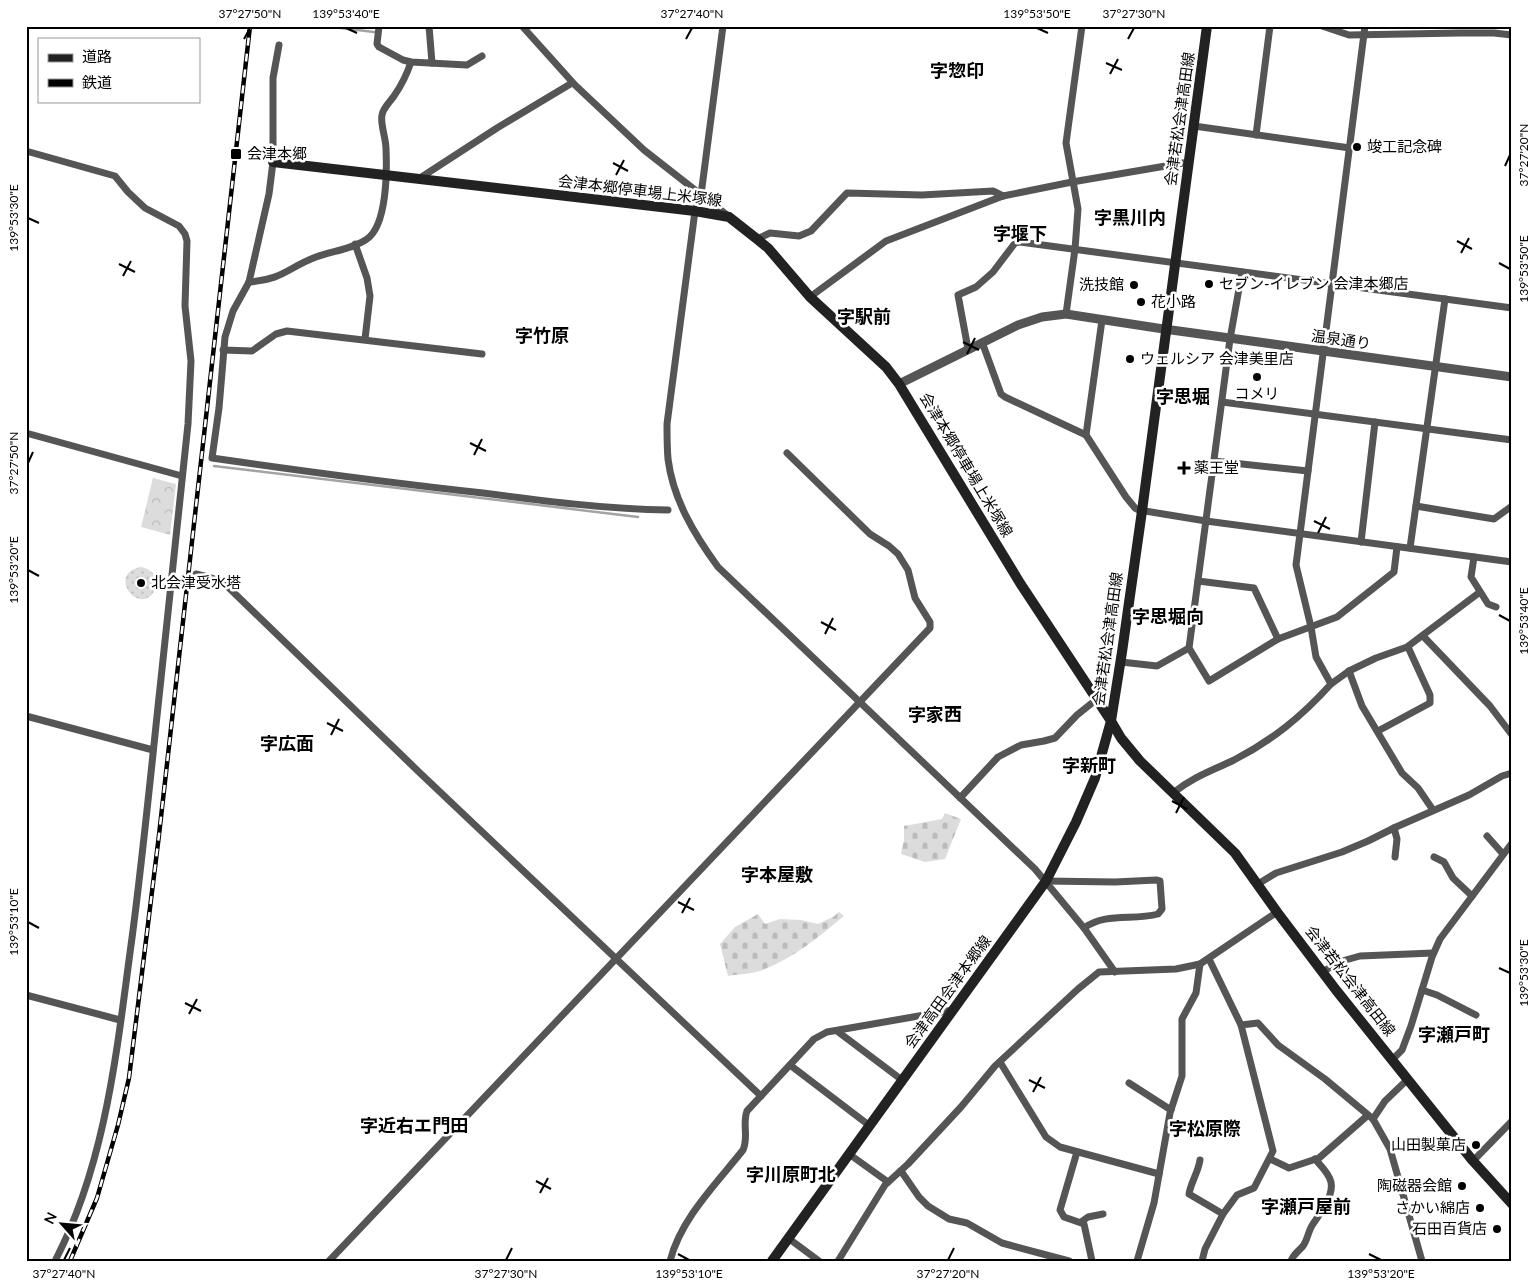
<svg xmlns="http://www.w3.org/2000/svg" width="1538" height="1287" font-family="Lato,'Noto Sans JP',sans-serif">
<defs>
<pattern id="grass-dots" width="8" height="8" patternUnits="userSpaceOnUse" patternTransform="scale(1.25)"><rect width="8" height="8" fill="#dcdcdc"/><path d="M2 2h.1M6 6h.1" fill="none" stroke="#bbb" stroke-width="1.8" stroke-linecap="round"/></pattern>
<pattern id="cemetery-stones" width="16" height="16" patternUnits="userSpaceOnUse" patternTransform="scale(1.25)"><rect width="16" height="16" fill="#dcdcdc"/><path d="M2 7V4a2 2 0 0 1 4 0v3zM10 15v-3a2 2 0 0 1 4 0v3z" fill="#bbb"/></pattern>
<pattern id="park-crowns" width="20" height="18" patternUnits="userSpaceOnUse" patternTransform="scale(1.25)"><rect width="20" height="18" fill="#dcdcdc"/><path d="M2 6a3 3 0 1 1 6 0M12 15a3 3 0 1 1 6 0" fill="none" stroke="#bbb"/></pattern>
</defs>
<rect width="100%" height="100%" fill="#fff"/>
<!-- grass -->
<path fill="url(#grass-dots)" d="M141 567C150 569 155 573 157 582L152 583V586L156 587C143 621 104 574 141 567Z"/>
<!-- cemetery -->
<g fill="url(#cemetery-stones)">
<path d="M945 813 961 819 945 859 925 862 901 854 904 840V826L942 819Z"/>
<path d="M839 912 844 916C819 937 793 958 763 970 752 974 739 974 728 976L720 944 735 927 758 914 765 924 780 919 801 920 818 924 833 917Z"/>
</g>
<!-- park -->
<path fill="url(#park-crowns)" d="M153 478 176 484 170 535 141 527Z"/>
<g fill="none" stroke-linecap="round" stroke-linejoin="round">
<!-- stream -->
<g stroke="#a3a3a3" stroke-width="2.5">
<path d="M324 26 374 32"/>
<path d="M214 466 638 517"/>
</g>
<!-- minor -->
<g stroke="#555" stroke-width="7">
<path d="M379 26 377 44 379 47 403 60 411 62 467 65 482 56"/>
<path d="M429 26 432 63"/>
<path d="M522 26 575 85 644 150 727 215"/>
<path d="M723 26 701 195 695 211 667 424C667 435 667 447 668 459 673 499 694 534 718 567L1035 869 1084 928 1115 972"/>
<path d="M1322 26 1349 35 1460 33H1494L1512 35"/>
<path d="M1365 26 1296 565 1311 627 1316 657 1331 684 1349 671 1362 706 1402 773 1418 788 1433 810"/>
<path d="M279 45 273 78V162L269 194 249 282 233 311 225 337 219 408 212 458C302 471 392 483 483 493 544 501 606 509 668 510"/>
<path d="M1194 126 1350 148"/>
<path d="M1256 135 1270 26"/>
<path d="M26 151 115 176 128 192 145 208 179 226 185 234 187 241 185 306 191 361 188 424C179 512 169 600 160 688 151 771 143 855 132 938 117 1047 107 1161 55 1261"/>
<path d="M420 178 497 128 572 83"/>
<path d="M757 239 770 233 799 236 811 231 847 193 922 195 993 191 1003 196"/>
<path d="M355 244 367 278 370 296 365 339"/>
<path d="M1242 272 1230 339 1189 648 1209 681 1278 639 1337 617 1394 572 1397 547"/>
<path d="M249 282C282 280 289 267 316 257 332 251 353 249 367 239 387 225 387 172 386 149 386 138 380 124 382 115 383 108 390 102 394 96 401 86 407 74 411 62"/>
<path d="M810 297 886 241 1003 196 1072 182 1189 162"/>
<path d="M1066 314 1075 249 1078 209 1066 143 1082 26"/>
<path d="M982 342 1001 394 1005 397 1086 435 1126 497 1135 508 1139 510 1206 521 1512 562"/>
<path d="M968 349 958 295 976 287 993 272 1015 243 1020 242 1512 308"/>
<path d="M223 350 252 351 276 334 287 331 482 354"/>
<path d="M1222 402 1512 440"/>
<path d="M26 433 182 476"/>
<path d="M1086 435 1102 320"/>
<path d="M1214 461 1308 471"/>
<path d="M1416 506 1494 519 1512 506"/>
<path d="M1361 542 1375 422"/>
<path d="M1410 548 1445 299"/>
<path d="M1474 557 1471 577 1488 604 1496 607"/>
<path d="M196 574C209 577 219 579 229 588L420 773 761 1096"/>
<path d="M1198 581 1254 588 1278 639"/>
<path d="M1423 636 1490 706 1512 735"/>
<path d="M1121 662 1157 666 1189 648"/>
<path d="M1349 671 1376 658 1407 647 1480 592"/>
<path d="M26 716 153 750"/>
<path d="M1378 731 1430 703V695L1408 647"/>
<path d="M1173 793C1193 777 1211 771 1234 760 1273 740 1302 716 1331 684"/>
<path d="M960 798 998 757 1021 745 1044 741 1055 738 1077 715 1097 699"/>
<path d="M1394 828 1397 839 1395 857"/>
<path d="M1487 836 1503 854"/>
<path d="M1434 857 1444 862 1453 878 1472 896"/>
<path d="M1046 881 1115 882 1156 880 1160 881 1162 909 1158 914C1133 921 1106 912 1084 928"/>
<path d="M1258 884 1276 873 1342 852 1368 841 1396 827 1469 795 1502 776 1512 773"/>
<path d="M1209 959 1241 1025 1258 1023 1278 1045 1325 1079 1373 1119"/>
<path d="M1322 972 1342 961 1360 956 1433 953"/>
<path d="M1422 990 1437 995 1476 1015"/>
<path d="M26 995 120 1020"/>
<path d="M837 1031 902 1080"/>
<path d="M1393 1059 1402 1050 1411 1026 1432 957 1440 939 1512 843"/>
<path d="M1000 1062 1046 1137 1060 1147 1159 1174"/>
<path d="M790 1065 870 1126"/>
<path d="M1408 1079 1385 1101 1373 1119 1390 1149 1422 1261"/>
<path d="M1129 1083 1171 1110"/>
<path d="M1077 1152 1060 1210 1064 1217 1084 1224 1092 1261"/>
<path d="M849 1154 888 1182"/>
<path d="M1270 1159 1289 1168 1319 1158 1367 1116"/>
<path d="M1200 1160C1198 1173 1191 1182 1189 1194L1223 1214"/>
<path d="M1473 1161 1512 1121"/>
<path d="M901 1171 919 1197 928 1206 949 1219 967 1223 1002 1243 1069 1261"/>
<path d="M1081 1222 1088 1217 1103 1214"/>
<path d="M788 1238 819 1261"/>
<path d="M329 1261 930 628V622L915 598 908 570 898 554 889 546 870 534 787 453"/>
<path d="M670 1261C681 1218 717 1183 743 1150 749 1137 742 1124 747 1111L814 1039 827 1032 953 1010"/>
<path d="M838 1261 885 1185 908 1164 961 1107 995 1066 1078 989 1099 972 1176 969 1200 964 1277 912"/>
<path d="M1137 1261 1154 1203 1170 1113 1182 1076V1019L1196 993 1200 964"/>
<path d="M1202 1261 1205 1249 1223 1214 1237 1195 1254 1188 1273 1151 1241 1025"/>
<path d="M1291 1261C1294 1253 1299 1251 1303 1246 1308 1239 1308 1231 1313 1224 1320 1213 1334 1196 1331 1182 1329 1173 1321 1166 1315 1159"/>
</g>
<!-- tertiary -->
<path stroke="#555" stroke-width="9" d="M899 384 1018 325 1042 317 1066 314 1157 328 1512 377"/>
<!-- secondary -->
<g stroke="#222" stroke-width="10">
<path d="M1207 26 1142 511 1122 652 1111 721 1121 738 1140 761 1235 853 1277 912 1336 990 1473 1161 1512 1204"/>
<path d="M273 162 695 211 729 217 757 239 768 248 810 297 886 367 899 384 1020 583 1111 721 1095 778 1076 822 1046 881 772 1261"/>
</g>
<defs>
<path id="rail" d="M70 1261 97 1198 118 1125 129 1078 159 835 250 26"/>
</defs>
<!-- rail casing -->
<use href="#rail" stroke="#000" stroke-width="4.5"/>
<!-- rail -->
<use href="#rail" stroke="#fff" stroke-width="2.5" stroke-dasharray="8" stroke-linecap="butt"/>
</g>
<!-- ticks -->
<path fill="none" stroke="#000" stroke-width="2" d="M346 28 357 33M1037 28 1048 33M244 39 250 28M686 39 692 28M1128 39 1134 28M1106 63 1122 70M1110 74 1118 59M613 163 628 171M1505 166 1510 155M616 175 624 160M28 218 39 223M1457 241 1472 249M1461 253 1469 238M1499 263 1510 269M119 264 135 272M123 276 131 261M963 342 979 350M967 354 975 338M470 443 486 451M474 455 482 439M28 463 33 452M1314 521 1330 529M1318 533 1326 517M28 570 39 576M1499 615 1510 621M821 622 836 630M825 634 833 618M327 723 343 731M331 735 339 719M1172 801 1187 809M1176 813 1184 797M678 902 694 910M682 913 690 898M28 922 39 928M1499 968 1510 973M185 1003 201 1011M189 1014 197 999M1029 1080 1045 1088M1033 1092 1041 1077M536 1181 551 1189M540 1193 548 1178M678 1254 689 1260M1369 1254 1381 1260M64 1260 70 1248M506 1260 512 1248M948 1260 954 1248"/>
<!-- markers -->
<g fill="#000" stroke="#fff" stroke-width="2">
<circle cx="1357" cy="147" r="5"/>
<rect x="230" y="148" width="12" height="12" rx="2.5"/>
<circle cx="1209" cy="284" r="5"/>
<circle cx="1134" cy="285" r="5"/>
<circle cx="1141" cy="302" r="5"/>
<circle cx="1130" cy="359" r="5"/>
<circle cx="1257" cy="377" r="5"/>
<path d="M1181.5 460.5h5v5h5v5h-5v5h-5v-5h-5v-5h5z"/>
<circle cx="141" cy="583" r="5"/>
<circle cx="1476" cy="1145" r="5"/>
<circle cx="1462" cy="1186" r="5"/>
<circle cx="1480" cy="1208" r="5"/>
<circle cx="1497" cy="1229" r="5"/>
</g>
<g text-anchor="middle" stroke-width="5" stroke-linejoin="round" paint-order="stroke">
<!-- street labels -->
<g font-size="15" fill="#000" stroke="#fff">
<text transform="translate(1180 119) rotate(-82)" y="5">会津若松会津高田線</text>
<text transform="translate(640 191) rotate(7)" y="5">会津本郷停車場上米塚線</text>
<text transform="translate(1341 340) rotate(8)" y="5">温泉通り</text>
<text transform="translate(966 465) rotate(59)" y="5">会津本郷停車場上米塚線</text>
<text transform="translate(1108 639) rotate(-82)" y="5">会津若松会津高田線</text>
<text transform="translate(1350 981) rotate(52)" y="5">会津若松会津高田線</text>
<text transform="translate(948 992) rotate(-54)" y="5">会津高田会津本郷線</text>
</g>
<!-- poi labels -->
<g font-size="15" fill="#000" stroke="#fff" text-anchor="start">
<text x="1367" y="152">竣工記念碑</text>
<text x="247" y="159">会津本郷</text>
<text x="1219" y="289">セブン-イレブン 会津本郷店</text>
<text x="1124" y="290" text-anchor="end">洗技館</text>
<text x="1151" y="307">花小路</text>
<text x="1140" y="364">ウェルシア 会津美里店</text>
<text x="1257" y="399" text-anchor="middle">コメリ</text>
<text x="1194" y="473">薬王堂</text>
<text x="151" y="588">北会津受水塔</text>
<text x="1466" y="1150" text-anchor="end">山田製菓店</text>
<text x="1452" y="1191" text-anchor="end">陶磁器会館</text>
<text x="1470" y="1213" text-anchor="end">さかい綿店</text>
<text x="1487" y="1234" text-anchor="end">石田百貨店</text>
</g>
<!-- quarter labels -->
<g font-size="18" font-weight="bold" fill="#000" stroke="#fff">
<text x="957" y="77">字惣印</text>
<text x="1130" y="224">字黒川内</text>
<text x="1020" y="240">字堰下</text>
<text x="864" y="323">字駅前</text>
<text x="542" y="342">字竹原</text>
<text x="1183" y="403">字思堀</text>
<text x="1168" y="623">字思堀向</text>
<text x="935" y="721">字家西</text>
<text x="287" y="750">字広面</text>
<text x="1089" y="772">字新町</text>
<text x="777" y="881">字本屋敷</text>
<text x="1454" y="1041">字瀬戸町</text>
<text x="414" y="1132">字近右エ門田</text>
<text x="1205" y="1135">字松原際</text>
<text x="791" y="1181">字川原町北</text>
<text x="1306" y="1213">字瀬戸屋前</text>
</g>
</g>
<!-- border -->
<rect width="1538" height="1287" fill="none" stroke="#ffffff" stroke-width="55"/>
<!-- legend -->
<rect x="38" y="38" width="162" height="65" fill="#ffffff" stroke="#999999"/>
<rect x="48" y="54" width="25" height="8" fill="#222222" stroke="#999999"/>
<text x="82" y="62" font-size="15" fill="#000000">道路</text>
<rect x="48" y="79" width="25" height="8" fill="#000000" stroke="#999999"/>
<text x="82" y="88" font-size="15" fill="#000000">鉄道</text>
<!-- north arrow -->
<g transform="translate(62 1224) rotate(297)" stroke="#ffffff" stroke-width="4" paint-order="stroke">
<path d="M0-4L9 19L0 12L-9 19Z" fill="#000000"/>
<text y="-8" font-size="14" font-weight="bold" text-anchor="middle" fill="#000000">N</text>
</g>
<rect x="28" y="28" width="1482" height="1232" fill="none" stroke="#000" stroke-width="2"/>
<g font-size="12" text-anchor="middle" fill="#000">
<text x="250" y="18">37°27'50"N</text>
<text x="346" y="18">139°53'40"E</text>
<text x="692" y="18">37°27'40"N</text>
<text x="1037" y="18">139°53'50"E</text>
<text x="1134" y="18">37°27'30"N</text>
<text transform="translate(1524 155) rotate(-90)" y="4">37°27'20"N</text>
<text transform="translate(14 218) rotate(-90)" y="4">139°53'30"E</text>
<text transform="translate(1524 269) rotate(-90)" y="4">139°53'50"E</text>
<text transform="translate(14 463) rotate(-90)" y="4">37°27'50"N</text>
<text transform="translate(14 570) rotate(-90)" y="4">139°53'20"E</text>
<text transform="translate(1524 621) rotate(-90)" y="4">139°53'40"E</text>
<text transform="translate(14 922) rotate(-90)" y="4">139°53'10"E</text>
<text transform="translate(1524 973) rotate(-90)" y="4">139°53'30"E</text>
<text x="64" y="1278">37°27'40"N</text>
<text x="506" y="1278">37°27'30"N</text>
<text x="689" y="1278">139°53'10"E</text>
<text x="948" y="1278">37°27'20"N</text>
<text x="1381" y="1278">139°53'20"E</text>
</g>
</svg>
